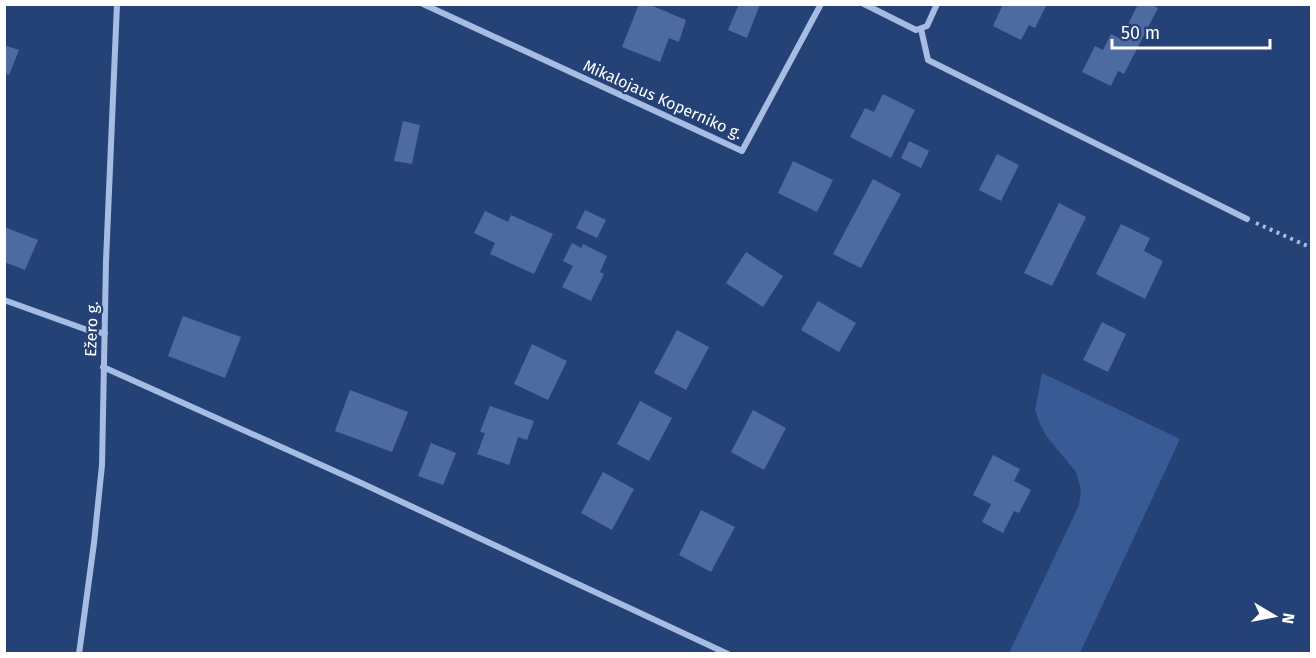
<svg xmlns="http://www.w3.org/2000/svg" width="1316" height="658" font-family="'Fira Sans',sans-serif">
<rect width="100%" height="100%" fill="#254277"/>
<!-- green -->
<path fill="#385a95" d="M1042 373 1180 439 1080 653H1009L1079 505 1081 490 1076 472 1047 437 1040 424 1035 410Z"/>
<!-- building -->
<g fill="#4d6ba1">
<path d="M639 4H648L686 20 679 42 669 38 660 62 622 47Z"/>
<path d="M739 4H760L747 38 728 30Z"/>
<path d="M1003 4H1047L1035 28 1029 25 1021 40 993 26Z"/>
<path d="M1138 4H1151L1158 8 1124 74 1118 71 1111 86 1082 72 1095 46 1103 50 1111 34 1121 39Z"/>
<path d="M4 45 19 50 9 75 4 73Z"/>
<path d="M883 94 915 110 891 158 850 137 865 108 874 112Z"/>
<path d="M403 121 420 125 412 164 394 161Z"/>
<path d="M909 141 929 151 921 168 901 158Z"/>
<path d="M997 154 1019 165 1001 201 979 190Z"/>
<path d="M793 161 833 180 817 212 778 193Z"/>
<path d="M873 179 901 194 861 268 833 254Z"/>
<path d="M1059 203 1086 217 1052 286 1024 273Z"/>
<path d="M585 210 606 220 597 238 576 228Z"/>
<path d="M485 211 508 222 511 215 553 234 534 274 490 254 495 243 474 233Z"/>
<path d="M1121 224 1150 238 1144 251 1163 261 1145 299 1096 274Z"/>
<path d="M4 227 38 240 25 270 4 262Z"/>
<path d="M572 243 581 248 583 244 607 256 600 272 604 274 591 301 562 287 573 266 563 261Z"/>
<path d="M746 252 783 276 763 307 726 283Z"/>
<path d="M818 301 856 323 839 352 801 330Z"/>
<path d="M183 316 241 337 225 378 168 356Z"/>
<path d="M1102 322 1126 334 1108 372 1083 360Z"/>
<path d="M677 330 709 347 686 390 654 373Z"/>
<path d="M532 344 567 361 548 400 514 384Z"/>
<path d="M350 390 408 412 392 452 335 431Z"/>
<path d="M640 401 672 418 649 461 617 444Z"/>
<path d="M490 406 534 421 527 440 518 437 509 465 477 454 485 433 480 432Z"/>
<path d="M753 410 786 428 764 470 731 452Z"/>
<path d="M431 443 456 453 443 485 418 476Z"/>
<path d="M993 455 1020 469 1014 481 1031 490 1019 513 1014 511 1003 533 982 522 991 504 973 495Z"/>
<path d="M603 472 634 489 612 530 581 513Z"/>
<path d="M701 510 735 527 711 572 679 555Z"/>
</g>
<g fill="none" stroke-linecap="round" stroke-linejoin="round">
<!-- path -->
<path stroke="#a6bce3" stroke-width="4" stroke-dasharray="3 4.5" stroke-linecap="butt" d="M1256 223 1312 248"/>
<!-- minor -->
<g stroke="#a6bce3" stroke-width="6">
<path d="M423 4 742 151 821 4"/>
<path d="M864 4 916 30 927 26 937 4"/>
<path d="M921 29 928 60 1247 219"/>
<path d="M4 300 93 332 105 333"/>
<path d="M103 367 359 482 728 654"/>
<path d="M79 654 94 543 102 465 106 261 117 4"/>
</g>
</g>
<g text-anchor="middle" stroke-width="4.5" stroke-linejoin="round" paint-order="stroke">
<!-- street labels -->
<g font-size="16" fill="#fff" stroke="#254277">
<text transform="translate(663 99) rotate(24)" y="6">Mikalojaus Koperniko g.</text>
<text transform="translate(91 329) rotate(-88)" y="6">Ežero g.</text>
</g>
</g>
<!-- border -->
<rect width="1316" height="658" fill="none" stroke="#ffffff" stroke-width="12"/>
<!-- north arrow -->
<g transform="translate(1274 616) rotate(100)" stroke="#254277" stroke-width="4.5" paint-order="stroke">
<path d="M0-4.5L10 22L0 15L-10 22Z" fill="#ffffff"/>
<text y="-9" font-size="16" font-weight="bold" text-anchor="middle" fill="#ffffff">N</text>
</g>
<!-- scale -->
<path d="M1112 39v9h158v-9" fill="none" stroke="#ffffff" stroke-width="3"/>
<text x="1121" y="39" font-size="18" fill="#ffffff" stroke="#254277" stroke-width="4.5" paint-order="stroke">50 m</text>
</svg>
